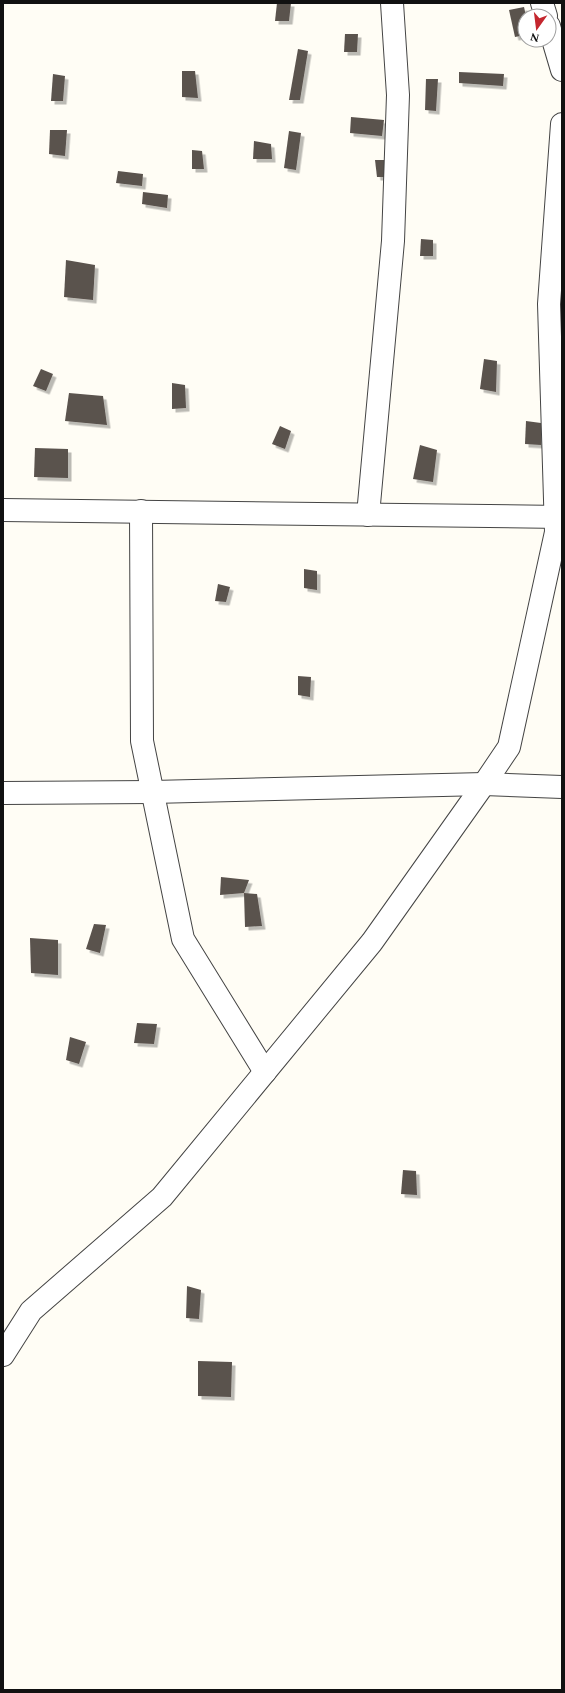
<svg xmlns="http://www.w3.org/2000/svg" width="565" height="1693" font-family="Spectral,serif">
<defs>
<filter id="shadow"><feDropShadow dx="3.5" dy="3.5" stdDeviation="0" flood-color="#0004"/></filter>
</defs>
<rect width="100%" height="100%" fill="#fffdf5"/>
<!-- building -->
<g fill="#5a524d" filter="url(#shadow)">
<path d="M277 3H291L289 21H275Z"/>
<path d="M524 7 526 16 525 35 515 37 509 10Z"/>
<path d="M345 34H358L357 52H344Z"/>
<path d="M298 49 308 51 300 100H289Z"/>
<path d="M182 71H195L198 98 182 97Z"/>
<path d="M459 72 504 74 503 86 459 83Z"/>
<path d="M53 74 65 76 63 101H51Z"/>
<path d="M426 79H438L436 111 425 110Z"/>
<path d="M351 117 384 120 382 136 350 133Z"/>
<path d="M50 130H67L65 156 49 154Z"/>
<path d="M289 131 301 133 296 170 284 168Z"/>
<path d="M254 141 271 144 272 159H253Z"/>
<path d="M192 150 202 151 204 169H192Z"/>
<path d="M375 160H392L394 177H377Z"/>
<path d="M118 171 143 174 142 186 116 183Z"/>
<path d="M143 192 168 195 167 208 142 204Z"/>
<path d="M421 239 433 240V256H420Z"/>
<path d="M66 260 95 265 93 300 64 297Z"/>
<path d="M484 359 497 361 496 392 480 389Z"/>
<path d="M41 369 53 374 46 391 33 386Z"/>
<path d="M172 383 185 385 186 408 172 409Z"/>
<path d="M69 393 103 396 107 425 65 421Z"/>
<path d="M526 421 541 423V445L525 444Z"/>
<path d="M280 426 291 431 285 449 272 444Z"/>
<path d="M420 445 437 450 433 482 413 479Z"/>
<path d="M35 448 68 449V478L34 477Z"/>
<path d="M304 569 317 571V590L304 588Z"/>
<path d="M218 584 230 587 226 602 215 601Z"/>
<path d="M298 676 311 677 310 697 298 695Z"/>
<path d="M221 877 249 880 244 893 220 895Z"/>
<path d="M244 893 257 894 262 926 245 927Z"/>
<path d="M94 924 106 925 100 953 86 949Z"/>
<path d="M30 938 58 940V975L31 973Z"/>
<path d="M137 1023 157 1024 154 1044 134 1043Z"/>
<path d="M70 1037 86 1042 79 1064 66 1060Z"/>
<path d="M403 1170 416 1171 417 1195 401 1194Z"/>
<path d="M187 1286 201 1290 199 1319 186 1318Z"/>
<path d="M198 1361 232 1362 231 1397 198 1396Z"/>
</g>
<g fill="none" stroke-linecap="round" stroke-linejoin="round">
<defs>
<g id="minor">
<path d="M542 3 546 16"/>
<path d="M549 26 562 70"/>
<path d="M3 510 562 517"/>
<path d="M141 511 142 741 183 939 265 1072"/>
<path d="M368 515 393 241 398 95 392 3"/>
<path d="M3 793 152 792 484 784 562 787"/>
<path d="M3 1355 31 1311 162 1197 372 942 484 784 509 747 556 532 549 304 562 124"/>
</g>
</defs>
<!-- minor casing -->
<use href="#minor" stroke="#444" stroke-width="24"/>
<!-- minor -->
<use href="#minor" stroke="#fff" stroke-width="22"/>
</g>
<!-- border -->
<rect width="565" height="1693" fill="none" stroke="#111111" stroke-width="8"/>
<!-- north arrow -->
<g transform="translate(537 28) rotate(194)"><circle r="19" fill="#ffffff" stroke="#a0a0a0"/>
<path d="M0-3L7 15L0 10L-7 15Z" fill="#c4262e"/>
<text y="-6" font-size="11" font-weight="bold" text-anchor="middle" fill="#111111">N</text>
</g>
</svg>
